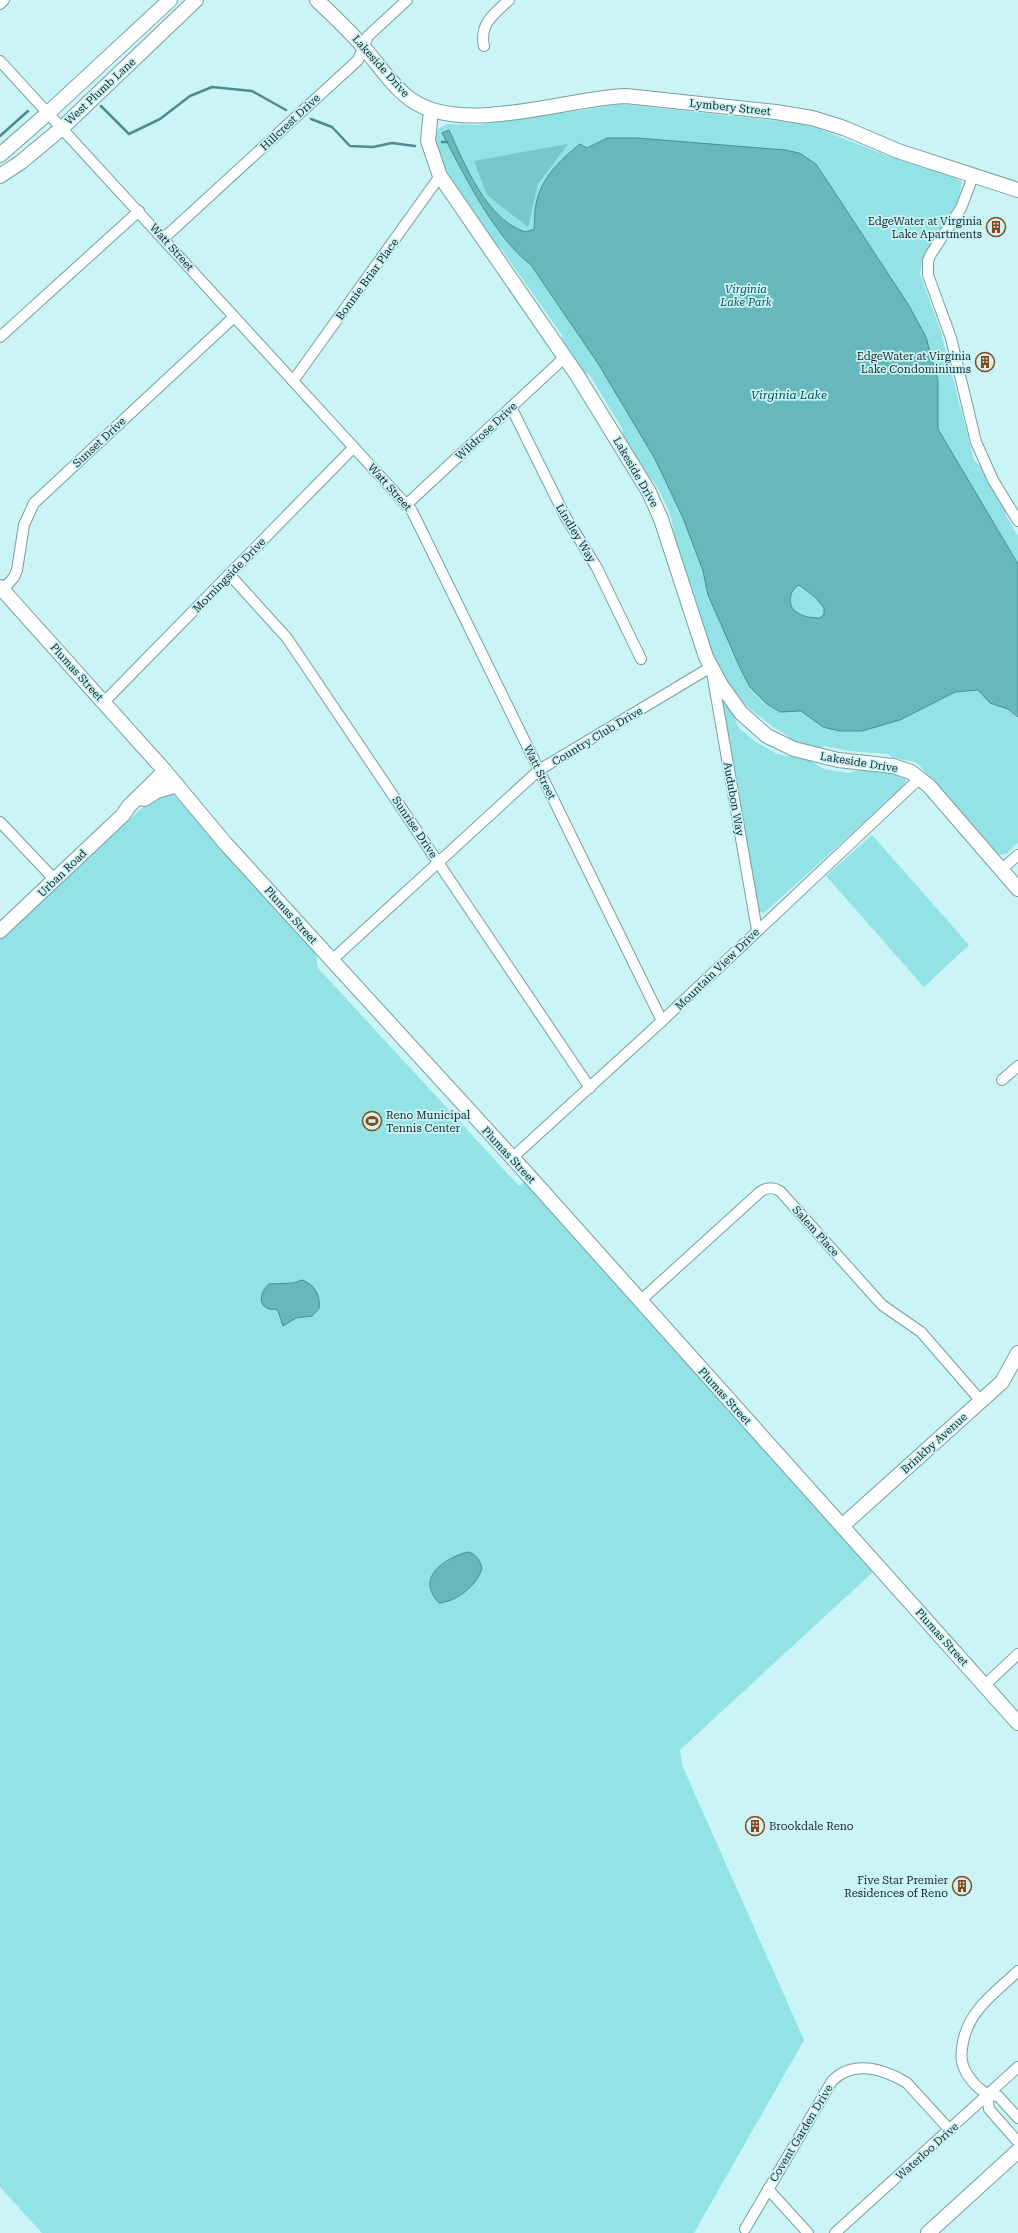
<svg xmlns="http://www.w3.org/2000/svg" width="1018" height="2233" font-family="'Roboto Serif',serif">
<rect width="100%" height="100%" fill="#cbf4f6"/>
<!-- green -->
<g fill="#92e2e6">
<path d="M622 104 797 123 817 128 885 155 956 178 962 182 958 202 925 254 922 261 920 274 940 329 974 460 981 467 1005 509 1006 516 1018 536V843L1006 854 1000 855 997 853 920 766 915 762 893 758 888 754 849 751 824 746 817 749 792 742 787 735 773 727 749 708 729 686 716 663 708 644 707 635 691 585 684 576 673 535C676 522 661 491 652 480 650 476 646 475 643 472 635 461 629 448 622 436L623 430 589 374 583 373 562 343V335L502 250 500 247 495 248C480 225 426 154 438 129L447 124 478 125Z"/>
<path d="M719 694 734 717 739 728 756 742 777 754 809 760 824 769 848 773 863 769 891 771 903 775 906 779 905 785 764 913 758 911Z"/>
<path d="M166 786 316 954 318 968 519 1186 524 1182 873 1572 680 1750 682 1765 804 2040 694 2233H42L0 2187V938Z"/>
<path d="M872 835 969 945 924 987 826 876Z"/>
</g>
<!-- forest -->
<path fill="#76c8cd" d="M568 144 538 184 528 227 487 195 474 161Z"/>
<!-- water -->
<g fill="#66b8bd" stroke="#4e8c90" fill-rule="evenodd">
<path d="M449 130C464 163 487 221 526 232L534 229C535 221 534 212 536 204 541 178 560 160 580 144L587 148 607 138H637L785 150 799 153 816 164 908 304 926 337 938 380V429L1018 564V717L1008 709 990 703 978 690 955 692 900 720 862 731H839L823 727 801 711 780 712 767 704 750 687 741 670 708 595 703 571 683 518 655 459 599 365 531 265C494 237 464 174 442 133ZM799 585 815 597 824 608V614L820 618C812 618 804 617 798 613 786 607 789 590 799 585Z"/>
<path d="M302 1280C315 1284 321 1297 319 1309L312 1316 296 1318 283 1326 278 1311C275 1308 273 1310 269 1309 257 1305 261 1290 269 1284L293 1283Z"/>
<path d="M467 1552C476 1553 480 1560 482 1568 478 1585 456 1602 439 1603 415 1577 444 1559 467 1552Z"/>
</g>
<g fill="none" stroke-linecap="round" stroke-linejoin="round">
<!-- stream -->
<g stroke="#4e8c90" stroke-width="2.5">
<path d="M101 106 129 134 160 119 190 96 212 87 252 91 286 110"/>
<path d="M311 119 332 127 350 146 373 147 392 143 415 146"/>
<path d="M0 136 28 111"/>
<path d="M442 142H447"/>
</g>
<defs>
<g id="street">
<path d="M0 4 4 0"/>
<path d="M484 46C479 24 494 14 509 0"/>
<path d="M0 61 412 511 662 1021"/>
<path d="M974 174 961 208 931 254 928 261V275L951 338 976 442 993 480 1018 521"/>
<path d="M164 238 358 60 368 36 407 0"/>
<path d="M0 337 139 211"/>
<path d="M293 381 440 176"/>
<path d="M511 407 565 516 597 568 641 659"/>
<path d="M406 505 565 357"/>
<path d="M229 574 287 638 590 1088"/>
<path d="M3 590 14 577 17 570 24 525 34 503 234 317"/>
<path d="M104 702 354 447"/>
<path d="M0 822 55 880"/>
<path d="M1001 870 1018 855"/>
<path d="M332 960 539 770 711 667 757 930"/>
<path d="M1002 1080 1018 1066"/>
<path d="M512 1158 662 1021 920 778"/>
<path d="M640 1301 760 1192C767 1187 773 1187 780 1191L882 1305 921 1332 981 1401"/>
<path d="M985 1685 1018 1654"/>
<path d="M1018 1971C995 1993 969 2010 963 2042 960 2056 961 2066 969 2077 977 2088 985 2095 998 2096L1018 2118"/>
<path d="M987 2095 989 2109 1018 2142"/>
<path d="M768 2189 808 2233"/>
<path d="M745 2229 832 2081C853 2059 884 2069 907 2083L950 2130"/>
<path d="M835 2233 1018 2067"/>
</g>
<g id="secondary">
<path d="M317 0C333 16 350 31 364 48 379 65 392 86 410 99 462 137 565 98 626 96L776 112 812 118 844 128 898 151 1018 190"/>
<path d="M431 110 428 141 440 176 577 375 649 492 661 519 706 657 721 685 741 713 767 736 794 749 838 760 893 766 911 772 929 786 1018 889"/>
<path d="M0 155 48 113 170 0"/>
<path d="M0 176 21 162 62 128 196 0"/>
<path d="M0 587 165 771 225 843 529 1176 1018 1723"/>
<path d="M144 799 157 791 177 785"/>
<path d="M0 931 123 815 129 806 165 771"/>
<path d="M842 1526 1002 1382 1018 1353"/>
<path d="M928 2233 1018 2151"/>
</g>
</defs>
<!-- street casing -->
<use href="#street" stroke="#789ea1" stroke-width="12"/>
<!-- secondary casing -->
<use href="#secondary" stroke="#789ea1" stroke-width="16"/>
<!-- street -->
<use href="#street" stroke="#fff" stroke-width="10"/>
<!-- secondary -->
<use href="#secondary" stroke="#fff" stroke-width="14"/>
</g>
<!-- icons -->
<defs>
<symbol id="building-ring" viewBox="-11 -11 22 22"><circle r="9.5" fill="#cbf4f6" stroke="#8a4719" stroke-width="1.5"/><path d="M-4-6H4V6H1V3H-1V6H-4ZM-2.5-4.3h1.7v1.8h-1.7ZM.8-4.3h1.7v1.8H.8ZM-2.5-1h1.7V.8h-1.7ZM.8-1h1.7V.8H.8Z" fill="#8a4719"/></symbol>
<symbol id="stadium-ring" viewBox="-11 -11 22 22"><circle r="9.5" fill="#cbf4f6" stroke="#8a4719" stroke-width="1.5"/><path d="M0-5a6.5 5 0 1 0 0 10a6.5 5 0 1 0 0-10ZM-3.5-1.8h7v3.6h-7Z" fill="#8a4719"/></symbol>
</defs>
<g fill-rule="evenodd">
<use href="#building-ring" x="985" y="216" width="22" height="22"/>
<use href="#building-ring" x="974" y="351" width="22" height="22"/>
<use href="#stadium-ring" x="361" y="1110" width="22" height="22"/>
<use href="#building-ring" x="744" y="1815" width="22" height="22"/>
<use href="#building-ring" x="951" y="1875" width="22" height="22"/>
</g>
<g text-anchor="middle" stroke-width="3.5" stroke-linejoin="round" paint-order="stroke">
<!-- street labels -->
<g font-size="11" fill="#162626" stroke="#cbf4f6">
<text transform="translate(381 66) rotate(48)" y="4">Lakeside Drive</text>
<text transform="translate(100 91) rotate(-43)" y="4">West Plumb Lane</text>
<text transform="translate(730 107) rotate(6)" y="4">Lymbery Street</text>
<text transform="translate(290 122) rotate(-43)" y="4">Hillcrest Drive</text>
<text transform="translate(172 247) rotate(48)" y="4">Watt Street</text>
<text transform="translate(367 279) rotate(-54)" y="4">Bonnie Briar Place</text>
<text transform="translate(486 431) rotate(-43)" y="4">Wildrose Drive</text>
<text transform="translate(99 442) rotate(-43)" y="4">Sunset Drive</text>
<text transform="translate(636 472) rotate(60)" y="4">Lakeside Drive</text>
<text transform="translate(390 487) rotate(48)" y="4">Watt Street</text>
<text transform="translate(576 533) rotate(59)" y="4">Lindley Way</text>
<text transform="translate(229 575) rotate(-46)" y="4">Morningside Drive</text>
<text transform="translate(77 672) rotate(48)" y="4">Plumas Street</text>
<text transform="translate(597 736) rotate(-31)" y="4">Country Club Drive</text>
<text transform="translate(859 762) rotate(9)" y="4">Lakeside Drive</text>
<text transform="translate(540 772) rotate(64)" y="4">Watt Street</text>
<text transform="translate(734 799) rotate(80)" y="4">Audubon Way</text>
<text transform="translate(415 827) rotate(56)" y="4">Sunrise Drive</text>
<text transform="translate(62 873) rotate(-44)" y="4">Urban Road</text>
<text transform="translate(291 915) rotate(48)" y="4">Plumas Street</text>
<text transform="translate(717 969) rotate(-44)" y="4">Mountain View Drive</text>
<text transform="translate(509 1155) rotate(47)" y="4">Plumas Street</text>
<text transform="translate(816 1231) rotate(48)" y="4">Salem Place</text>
<text transform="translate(725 1396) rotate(48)" y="4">Plumas Street</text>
<text transform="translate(934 1443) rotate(-42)" y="4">Brinkby Avenue</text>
<text transform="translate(942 1637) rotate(48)" y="4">Plumas Street</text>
<text transform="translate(801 2133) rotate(-59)" y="4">Covent Garden Drive</text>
<text transform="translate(927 2151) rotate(-42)" y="4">Waterloo Drive</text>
</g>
<!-- poi labels -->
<g font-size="11" fill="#162626" stroke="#cbf4f6" text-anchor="end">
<text x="982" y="225">EdgeWater at Virginia<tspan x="982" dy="13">Lake Apartments</tspan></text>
<text x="971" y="360">EdgeWater at Virginia<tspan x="971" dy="13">Lake Condominiums</tspan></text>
<text x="386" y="1119" text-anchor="start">Reno Municipal<tspan x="386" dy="13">Tennis Center</tspan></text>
<text x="769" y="1830" text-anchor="start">Brookdale Reno</text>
<text x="948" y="1884">Five Star Premier<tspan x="948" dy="13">Residences of Reno</tspan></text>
</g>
<!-- park labels -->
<g font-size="11" font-style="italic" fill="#065257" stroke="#cbf4f6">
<text x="746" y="293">Virginia<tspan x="746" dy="13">Lake Park</tspan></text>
</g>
<!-- water labels -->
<g font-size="12" font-style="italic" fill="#015054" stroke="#cbf4f6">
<text x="789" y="399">Virginia Lake</text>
</g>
</g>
</svg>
